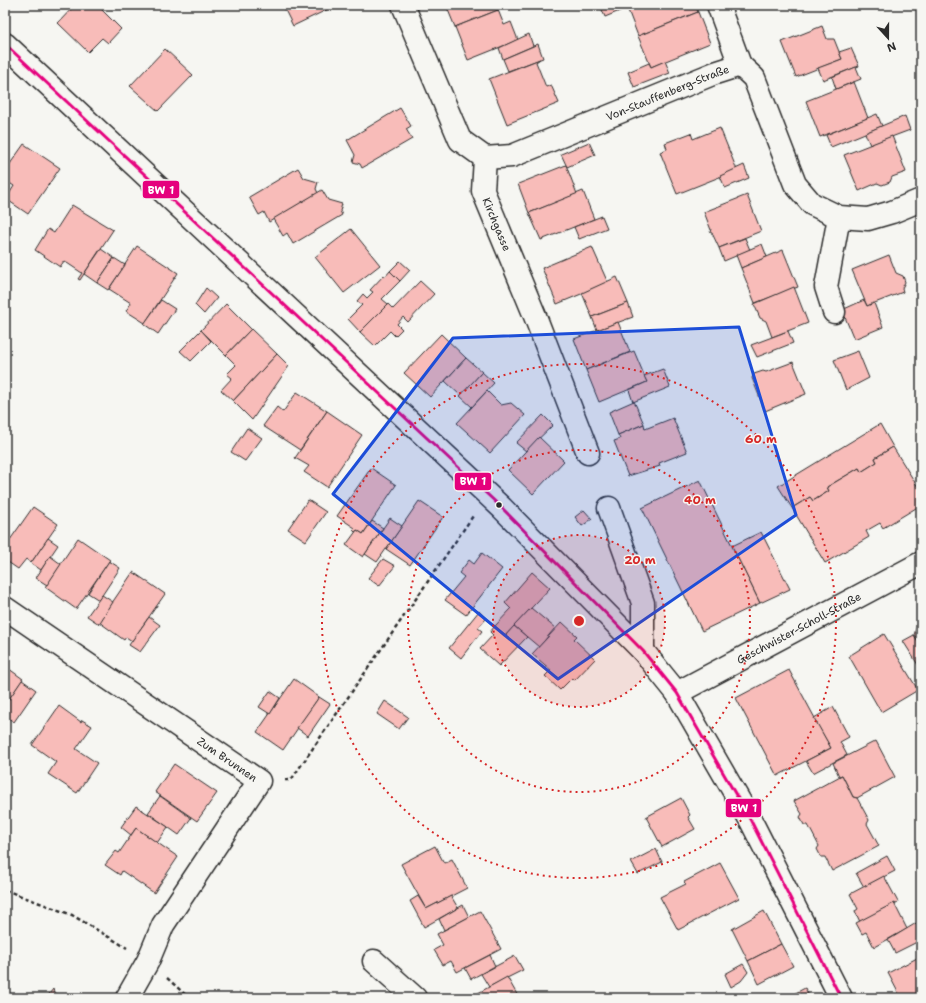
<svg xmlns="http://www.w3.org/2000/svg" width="926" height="1003" font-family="'Shantell Sans',sans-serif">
<rect width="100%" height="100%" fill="#f6f6f2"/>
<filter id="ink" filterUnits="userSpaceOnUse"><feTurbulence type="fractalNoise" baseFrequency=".025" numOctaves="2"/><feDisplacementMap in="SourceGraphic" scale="8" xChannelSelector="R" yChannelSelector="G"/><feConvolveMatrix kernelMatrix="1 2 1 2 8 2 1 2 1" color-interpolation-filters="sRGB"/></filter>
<g filter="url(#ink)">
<!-- building -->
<g fill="#f8bcb9" stroke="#2b2b2b">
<path d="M75 5H97L121 29 108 43 102 38 88 52 58 23Z"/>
<path d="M286 5H337L293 26 284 8Z"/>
<path d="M446 5H496L498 10 455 27Z"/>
<path d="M600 5H626L627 8 605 17Z"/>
<path d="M626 5H695L698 12 638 36Z"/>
<path d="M498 10 504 25 511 22 518 40 468 60 455 27Z"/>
<path d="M698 12 710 43 651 67 638 36Z"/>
<path d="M822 26 827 39H834L842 59 796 77 782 42Z"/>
<path d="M529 34 533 46 503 59 499 48Z"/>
<path d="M538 44 543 58 508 71 503 59Z"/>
<path d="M851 48 859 66 823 80 818 68 842 59 839 52Z"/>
<path d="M165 49 193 75 158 111 130 86Z"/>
<path d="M540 59 536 62 546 87 551 85 559 103 507 124 489 79Z"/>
<path d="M665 61 670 73 634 87 628 72 649 63 651 67Z"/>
<path d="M856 67 861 79 836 89 832 77Z"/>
<path d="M854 82 868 118 820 137 806 101Z"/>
<path d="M400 108 411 126 406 129 412 139 362 168 360 164 353 162 355 155 347 140Z"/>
<path d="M5 111 9 114 5 120Z"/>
<path d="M877 114 882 126 831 147 826 135Z"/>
<path d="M905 116 910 130 870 145 865 133Z"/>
<path d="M720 128 737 170 677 194 660 152 667 149 665 143 691 133 693 139Z"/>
<path d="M892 136 906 172 892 177 890 182 882 185 877 183 859 191 844 155Z"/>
<path d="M589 142 595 155 567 167 561 154Z"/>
<path d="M24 144 60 168 28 214 6 199 14 186 5 180V171Z"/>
<path d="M566 165 577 194 529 213 518 184Z"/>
<path d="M744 165 749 178 725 188 720 176Z"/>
<path d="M298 168 304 178 318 182 316 189 318 193 269 222 264 212 259 215 249 197Z"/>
<path d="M322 190 328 200 342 204 340 211 342 215 293 244 287 233 283 236 273 219Z"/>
<path d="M583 191 594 219 541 240 529 213Z"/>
<path d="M747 195 761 231 719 248 712 233H711L710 231 711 230 704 212Z"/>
<path d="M72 205 113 230 80 280 78 279 82 273 64 261 60 267 35 250 48 229 54 233Z"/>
<path d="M602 216 607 228 579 239 574 227Z"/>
<path d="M351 229 380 265 344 293 315 257Z"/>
<path d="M745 238 750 250 724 261 719 248Z"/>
<path d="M762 244 767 257 741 268 736 255Z"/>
<path d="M137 246 178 273 145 323 126 311 131 303 109 289Z"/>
<path d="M592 247 608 283 557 304 542 268Z"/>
<path d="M101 249 114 258 97 283 84 274Z"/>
<path d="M783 250 798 287 755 303 741 268Z"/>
<path d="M889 255 896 273 903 276 905 282 902 288 903 292 867 306 852 270Z"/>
<path d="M114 258 125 265 108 290 97 283Z"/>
<path d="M400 261 410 270 400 281 390 271Z"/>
<path d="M390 271 400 281 382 299 388 304 360 332 348 319 362 305 357 301 363 294 367 298 373 292 370 290 384 275 385 277Z"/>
<path d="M617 277 628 303 592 317 582 293Z"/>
<path d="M420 281 434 294 408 322 403 317 397 324 402 329 395 336 390 331 375 346 360 332 388 304 393 309Z"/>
<path d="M794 287 808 323 772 337 766 321 760 318 754 304Z"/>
<path d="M206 288 217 298 204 314 195 305Z"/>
<path d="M161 300 175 309 158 334 144 324Z"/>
<path d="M864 300 867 306 874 303 883 327 854 339 842 310Z"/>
<path d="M628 303 633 317 597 330 592 317Z"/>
<path d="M226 304 251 329 226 355 201 330Z"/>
<path d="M618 322 630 352 586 370 574 339Z"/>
<path d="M251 329 277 354 233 401 221 390 232 378 227 374 236 365 226 355Z"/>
<path d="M201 330 211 341 191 361 180 351Z"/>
<path d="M788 331 793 343 757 357 751 345Z"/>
<path d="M441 334 466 358 430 397 404 373Z"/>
<path d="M634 351 647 382 599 402 586 370Z"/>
<path d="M858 351 869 378 846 390 834 360Z"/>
<path d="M277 354 289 366 252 420 233 401Z"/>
<path d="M466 358 482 372 461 396 445 381Z"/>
<path d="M793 362 806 394 765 411 752 378 754 374 763 371 766 372Z"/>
<path d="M663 369 670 387 633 402 629 390 647 382 644 376Z"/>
<path d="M482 372 494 383 472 407 460 396Z"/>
<path d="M487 391 501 405 511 403 525 415 490 453 457 423Z"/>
<path d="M297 392 327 411 300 450 263 426 277 407 283 412Z"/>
<path d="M634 401 644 424 618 435 609 412Z"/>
<path d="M327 411 362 435 327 487 304 472 309 466 295 458Z"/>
<path d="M543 415 553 425 526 451 516 443Z"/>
<path d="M673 418 687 452 659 463 660 466 628 476 614 441 620 439 618 435 644 424 645 429Z"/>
<path d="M880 424 893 447 875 458 877 462 861 472 859 468 827 487 829 491 813 501 810 497 792 508 778 486Z"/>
<path d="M247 428 262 438 245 461 231 452Z"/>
<path d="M539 437 564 461 533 494 508 470Z"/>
<path d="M893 447 921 492V505L883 528 880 523 866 531 869 537 825 563 792 508 810 497 813 501 829 491 827 487 859 468 861 472 877 462 875 458Z"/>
<path d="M371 468 396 485 363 534 357 530 355 532 353 530 355 528 337 516Z"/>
<path d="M700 480 760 603 702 631 642 508Z"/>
<path d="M308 500 326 512 306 541 288 529Z"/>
<path d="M419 501 443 517 410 565 386 549Z"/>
<path d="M33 507 58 524 31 563 26 559 18 569 5 560V547Z"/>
<path d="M584 510 592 519 582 526 575 517Z"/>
<path d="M390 518 402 526 377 562 365 554Z"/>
<path d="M372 521 383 528 363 557 346 545 357 530 363 534Z"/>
<path d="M761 532 790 589 760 603 732 546Z"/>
<path d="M5 536 10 540 5 547Z"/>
<path d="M48 538 58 545 41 570 31 563Z"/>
<path d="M78 538 110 560 76 609 45 587Z"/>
<path d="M482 553 502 569 466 615 445 600 464 577 459 573 469 560 474 564Z"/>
<path d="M50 556 61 564 47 585 36 578Z"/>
<path d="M383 559 395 566 379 586 368 578Z"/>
<path d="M109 561 120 568 99 600 88 593Z"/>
<path d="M133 572 165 594 132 641 126 637 124 640 99 622Z"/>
<path d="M532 572 550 588 505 636 495 626 511 609 505 603Z"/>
<path d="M102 595 113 602 99 624 87 616Z"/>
<path d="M531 608 555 628 539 647 514 626Z"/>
<path d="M479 611 486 619 478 628 482 631 461 658 449 648Z"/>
<path d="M149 617 160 625 140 652 129 645Z"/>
<path d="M921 617V646L914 635 919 619Z"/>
<path d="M562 622 577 636 574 639 595 659 575 680 572 678 560 690 545 676 551 670 532 654Z"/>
<path d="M495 626 505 636 514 626 527 637 499 666 480 649 493 635 490 632Z"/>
<path d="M884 634 918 690 881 712 849 656Z"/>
<path d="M914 635 921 646 920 668 903 641Z"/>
<path d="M5 666 23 679 5 705Z"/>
<path d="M789 670 831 748 777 776 736 698Z"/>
<path d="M294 679 319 697 283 750 257 732Z"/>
<path d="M22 680 36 690 14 722 5 716V705Z"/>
<path d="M270 691 280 698 270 714 259 707Z"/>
<path d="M319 697 330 704 308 736 297 728Z"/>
<path d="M385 701 408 717 399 729 377 714Z"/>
<path d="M59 706 81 722 82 720 92 726 76 749 97 763 77 793 48 774 56 762 32 745Z"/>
<path d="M833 707 849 737 840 742 847 755 813 773 806 761 831 748 814 718Z"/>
<path d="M876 741 895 777 857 798 853 797 842 775 839 776 833 763Z"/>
<path d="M174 764 217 793 197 821 155 792Z"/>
<path d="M842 775 853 797 857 798 869 820 867 824 879 846 832 871 825 857H821L817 849 819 846 808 825H804L800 817 802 814 794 801Z"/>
<path d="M160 796 191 818 179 835 148 813Z"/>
<path d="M681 798 690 815 688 817 695 829 662 847 646 817Z"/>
<path d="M136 806 168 827 157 843 136 828 131 835 121 827Z"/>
<path d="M136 828 178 857 154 893 122 871 120 875 105 865 116 851 119 853Z"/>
<path d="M435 846 444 863 452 859 467 888 426 909 401 864Z"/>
<path d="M656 849 662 862 638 874 631 862Z"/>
<path d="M887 856 895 871 864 887 856 873Z"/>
<path d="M720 863 739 898 678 930 660 897 686 884 684 882Z"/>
<path d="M884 876 898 902 860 922 855 911 858 909 850 894Z"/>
<path d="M418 896 426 909 451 896 458 908 424 927 410 901Z"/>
<path d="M894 903 907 929 874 947 866 932 862 934 856 923Z"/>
<path d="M463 905 469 917 444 930 439 919Z"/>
<path d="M480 911 501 949 457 972 451 961 443 965 434 950 443 945 437 934Z"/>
<path d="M764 911 781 944 748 961 732 929Z"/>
<path d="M918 922 921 928V940L895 953 888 940Z"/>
<path d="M781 944 793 966 759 984 748 961Z"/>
<path d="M490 955 495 966 471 979 465 968Z"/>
<path d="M515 956 523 970 489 987 481 974Z"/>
<path d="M921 956V997L901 998 888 973Z"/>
<path d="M743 964 748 972 741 981 731 987 725 974Z"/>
<path d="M507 977 519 998H469L489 987Z"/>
<path d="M805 988 810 998H786Z"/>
<path d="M53 989 54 992 63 998H46Z"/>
</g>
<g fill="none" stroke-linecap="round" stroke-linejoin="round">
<defs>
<g id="minor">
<path d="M403 5 460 140 485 158"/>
<path d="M718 5 740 65"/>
<path d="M5 44 502 508 643 651 677 693 751 821 841 998"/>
<path id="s1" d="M485 158 512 156 715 73 740 65 754 78 795 184 812 204 839 217 868 219 892 212 921 200"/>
<path id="s2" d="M485 158 483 191 535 316 588 453"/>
<path d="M834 312 826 287 839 217"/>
<path d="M609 508 643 603V651"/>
<path id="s3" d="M5 608 259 781 163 925 148 961 127 998"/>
<path id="s4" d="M677 693 921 563"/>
<path d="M374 961 415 998"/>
</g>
</defs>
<!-- minor casing -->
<use href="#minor" stroke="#2b2b2b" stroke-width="25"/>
<!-- path -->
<g stroke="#2b2b2b" stroke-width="2.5" stroke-dasharray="4 3" stroke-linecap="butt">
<path d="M285 780H291L473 516"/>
<path d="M5 890 72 915 127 948"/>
<path d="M167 978 189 998"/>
</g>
<!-- minor -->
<use href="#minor" stroke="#f6f6f2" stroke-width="22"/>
<defs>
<path id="bus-1" d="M5 44 502 508 643 651 677 693 751 821 841 998"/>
</defs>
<!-- bus-1 casing -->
<use href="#bus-1" stroke="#f6f6f2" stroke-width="6"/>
<!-- bus-1 -->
<use href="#bus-1" stroke="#e5007d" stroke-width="3"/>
</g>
</g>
<!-- marked area -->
<path fill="#1d4ed8" fill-opacity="0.2" stroke="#1d4ed8" stroke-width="3" stroke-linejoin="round" d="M739 327 796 515 558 679 333 494 453 338Z"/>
<!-- distance rings -->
<circle cx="579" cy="621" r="86" fill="#d62828" fill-opacity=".12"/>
<g fill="none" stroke="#d62828" stroke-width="2" stroke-dasharray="2 4">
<circle cx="579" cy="621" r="86"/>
<circle cx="579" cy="621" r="171"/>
<circle cx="579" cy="621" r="257"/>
</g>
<!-- markers -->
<circle fill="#2b2b2b" stroke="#f6f6f2" stroke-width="1.5" cx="499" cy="505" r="3.5"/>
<g text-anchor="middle" stroke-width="3" stroke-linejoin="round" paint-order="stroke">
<!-- street labels -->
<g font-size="11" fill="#2b2b2b" stroke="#f6f6f2">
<text dy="4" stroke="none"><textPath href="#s1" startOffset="195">Von-Stauffenberg-Straße</textPath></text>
<text dy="4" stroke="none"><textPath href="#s2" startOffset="69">Kirchgasse</textPath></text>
<text dy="4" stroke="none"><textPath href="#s4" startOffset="138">Geschwister-Scholl-Straße</textPath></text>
<text dy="4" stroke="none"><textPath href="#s3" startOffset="269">Zum Brunnen</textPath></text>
</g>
</g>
<circle cx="579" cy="621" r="6" fill="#d62828" stroke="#f6f6f2" stroke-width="2"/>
<g font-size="12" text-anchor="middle" font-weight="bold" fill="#d62828" stroke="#f6f6f2" stroke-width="3" stroke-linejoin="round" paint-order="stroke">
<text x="761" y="443">60 m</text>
<text x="700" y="504">40 m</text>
<text x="640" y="564">20 m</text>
</g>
<g stroke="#f6f6f2" stroke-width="1.5">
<rect x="142" y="180" width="38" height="19" rx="4" fill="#e5007d"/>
<rect x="454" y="472" width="38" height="19" rx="4" fill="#e5007d"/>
<rect x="725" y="798" width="37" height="20" rx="4" fill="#e5007d"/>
</g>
<g font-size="11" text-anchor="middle" font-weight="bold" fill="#fff">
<text x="161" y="194">BW 1</text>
<text x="473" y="485">BW 1</text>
<text x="744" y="812">BW 1</text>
</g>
<!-- margin -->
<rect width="926" height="1003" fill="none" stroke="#f6f6f2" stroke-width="20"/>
<rect x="10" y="10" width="906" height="983" fill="none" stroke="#2b2b2b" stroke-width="1.5" filter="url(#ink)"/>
<!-- north arrow -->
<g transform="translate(888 38) rotate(159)" stroke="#f6f6f2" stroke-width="3" paint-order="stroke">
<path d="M0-3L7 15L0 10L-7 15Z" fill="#2b2b2b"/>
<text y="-6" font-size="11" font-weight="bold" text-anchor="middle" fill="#2b2b2b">N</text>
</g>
</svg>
